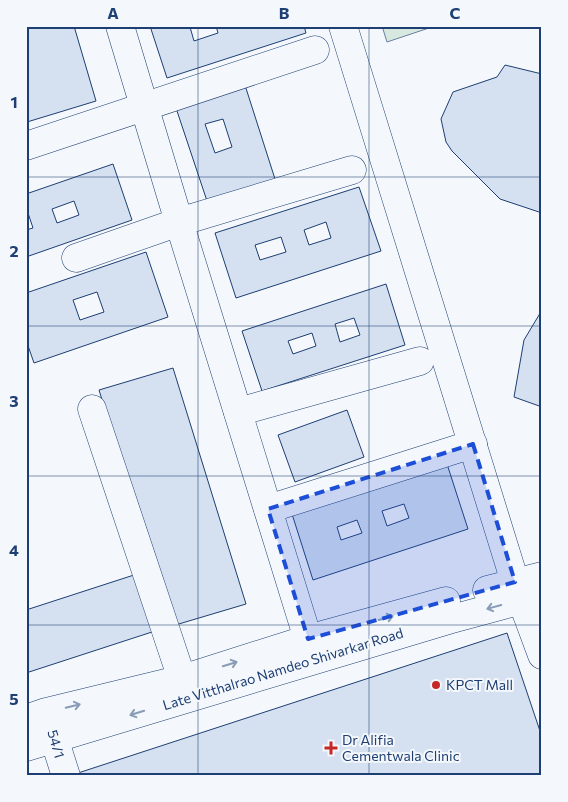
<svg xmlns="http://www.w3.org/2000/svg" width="568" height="802" font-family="Commissioner,sans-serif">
<rect width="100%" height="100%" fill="#f4f7fb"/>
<!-- green -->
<path fill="#d7e8df" stroke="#687fa3" d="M382 26H435L387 42Z"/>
<!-- building -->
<g fill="#d5e0f0" stroke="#1d3f73" fill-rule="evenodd">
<path d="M26 26H74L96 101 27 122Z"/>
<path d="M150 26H193L190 27 194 41 218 33 216 26H304L306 33 167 78Z"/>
<path d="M505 65 542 74V213L500 199 452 151 446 142 441 119 453 92 497 77Z"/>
<path d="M244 82 275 179 207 201 175 105ZM223 119 232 147 215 153 205 124Z"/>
<path d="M113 164 132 220 26 257V230L33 228 28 213H26V194ZM74 201 79 215 57 223 52 209Z"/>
<path d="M359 187 381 251 236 298 215 233ZM326 222 331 238 309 245 304 230ZM281 237 286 252 260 260 255 245Z"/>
<path d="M146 252 168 317 34 363 26 340V293ZM97 292 104 312 80 320 73 300Z"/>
<path d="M386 284 405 345 262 391 242 331ZM354 318 360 335 340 342 335 324ZM312 333 316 346 293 354 288 341Z"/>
<path d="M542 310V407L514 397 524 340Z"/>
<path d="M173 368 246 604 172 626 99 390Z"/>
<path d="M347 410 364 457 295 482 278 435Z"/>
<path d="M447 464 468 529 313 580 292 514ZM404 504 409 518 387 526 382 511ZM357 520 362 533 341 540 337 527Z"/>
<path d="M137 574 155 631 26 673V610Z"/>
<path d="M507 633 542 737V776H79L78 773Z"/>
</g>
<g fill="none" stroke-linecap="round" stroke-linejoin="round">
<defs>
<g id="minor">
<path d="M120 26 179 222 308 639"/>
<path d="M343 26 515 582 542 655"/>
<path d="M26 146 315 50"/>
<path d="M76 258 179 222 352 170"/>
<path d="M92 409 182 679"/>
<path d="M238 412 420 361"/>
<path d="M268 509 473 444"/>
<path d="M47 716 66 776"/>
</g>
<g id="major">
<path d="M487 590 542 576"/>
<path d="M26 719 46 712 182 679 308 639 446 601"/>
<path d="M26 747 448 620 522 600 542 597"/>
</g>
</defs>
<!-- minor casing -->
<use href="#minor" stroke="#1d3f73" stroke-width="29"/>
<!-- major casing -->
<use href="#major" stroke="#1d3f73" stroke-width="29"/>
<!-- minor -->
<use href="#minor" stroke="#f4f7fb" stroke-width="28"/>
<!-- major -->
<use href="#major" stroke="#f4f7fb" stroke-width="28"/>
</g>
<!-- one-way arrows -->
<defs><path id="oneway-shaft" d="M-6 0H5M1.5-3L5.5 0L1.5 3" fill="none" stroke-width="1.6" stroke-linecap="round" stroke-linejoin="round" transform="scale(1.25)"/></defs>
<g stroke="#889bb7">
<use href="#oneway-shaft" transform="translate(494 607) rotate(165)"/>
<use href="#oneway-shaft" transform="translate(386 618) rotate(-15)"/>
<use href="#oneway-shaft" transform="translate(230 664) rotate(-17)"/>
<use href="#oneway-shaft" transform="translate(73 706) rotate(-14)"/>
<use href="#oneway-shaft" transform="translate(137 713) rotate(163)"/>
</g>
<!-- marked area -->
<path fill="#1d4ed8" fill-opacity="0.2" stroke="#1d4ed8" stroke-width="4" stroke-dasharray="10 6" stroke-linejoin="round" d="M473 444 515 582 308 639 268 509Z"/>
<!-- grid -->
<path fill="none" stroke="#1d3f73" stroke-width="1" stroke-opacity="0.55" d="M198 26V776M369 26V776M26 177H542M26 326H542M26 476H542M26 625H542"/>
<!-- markers -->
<g fill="#c62828" stroke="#f4f7fb" stroke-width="2">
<circle cx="436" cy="685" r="5"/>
<path d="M328.5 740.5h5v5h5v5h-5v5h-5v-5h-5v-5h5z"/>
</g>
<g text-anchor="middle" stroke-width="4" stroke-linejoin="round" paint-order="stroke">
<!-- street labels -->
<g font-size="14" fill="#1d3f73" stroke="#f4f7fb">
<text transform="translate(283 669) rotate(-17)" y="5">Late Vitthalrao Namdeo Shivarkar Road</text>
<text transform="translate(56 744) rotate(74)" y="5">54/1</text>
</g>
<!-- poi labels -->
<g font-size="14" fill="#1d3f73" stroke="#f4f7fb" text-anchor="start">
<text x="446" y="690">KPCT Mall</text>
<text x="342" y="745">Dr Alifia<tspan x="342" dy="16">Cementwala Clinic</tspan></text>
</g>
</g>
<!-- border -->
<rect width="568" height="802" fill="none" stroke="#f4f7fb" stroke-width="55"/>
<rect x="28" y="28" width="512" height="746" fill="none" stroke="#1d3f73" stroke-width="2"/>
<g font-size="16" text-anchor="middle" font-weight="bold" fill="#1d3f73">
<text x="113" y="19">A</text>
<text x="284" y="19">B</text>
<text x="455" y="19">C</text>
<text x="14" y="108">1</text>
<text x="14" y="257">2</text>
<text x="14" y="407">3</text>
<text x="14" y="556">4</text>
<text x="14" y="705">5</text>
</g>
</svg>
